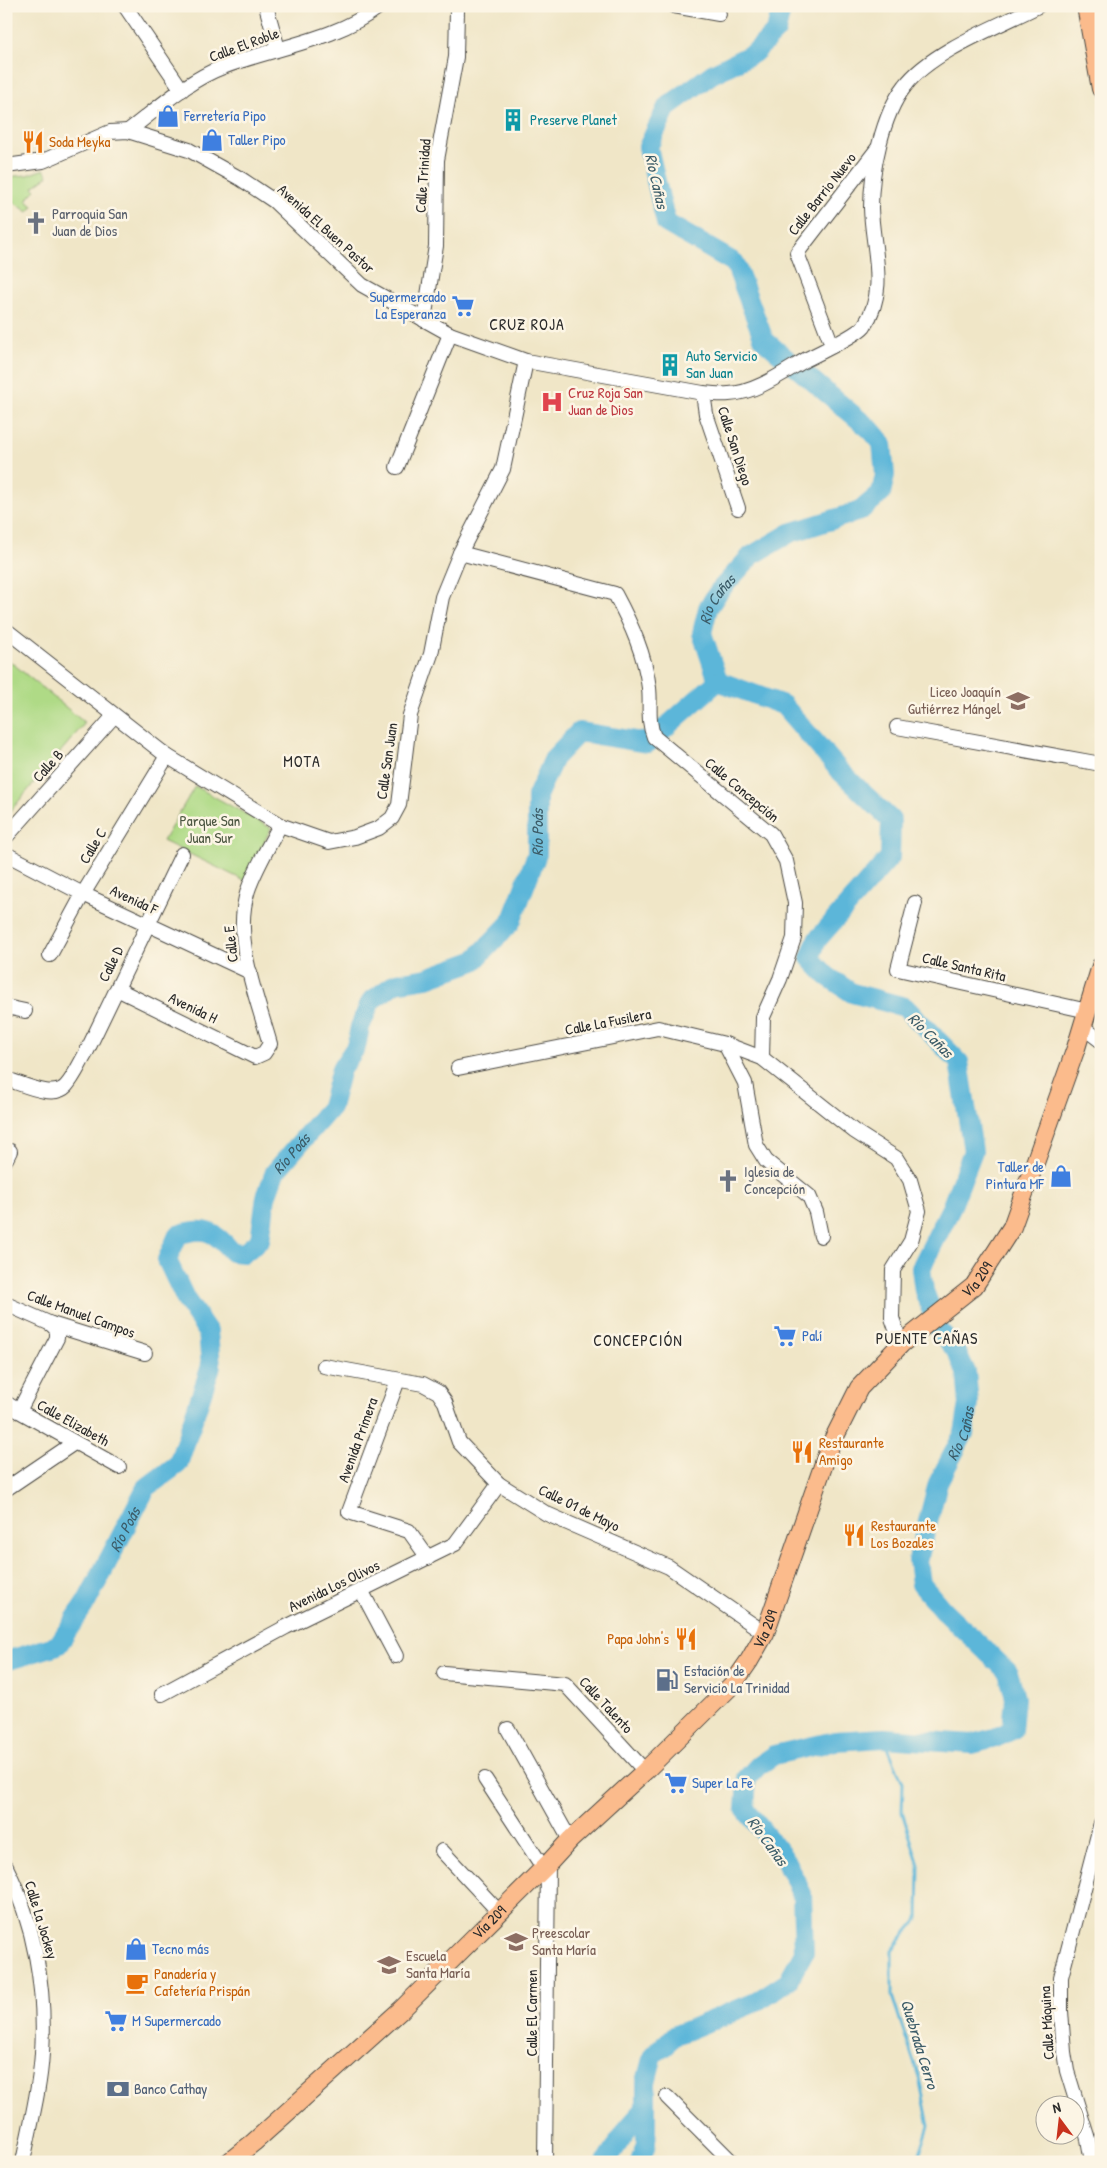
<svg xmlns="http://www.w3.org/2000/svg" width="1107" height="2168" font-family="'Patrick Hand',sans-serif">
<rect width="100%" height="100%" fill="#fcf5e5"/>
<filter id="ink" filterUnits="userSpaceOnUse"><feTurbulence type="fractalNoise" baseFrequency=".02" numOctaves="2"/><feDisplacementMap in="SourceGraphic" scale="10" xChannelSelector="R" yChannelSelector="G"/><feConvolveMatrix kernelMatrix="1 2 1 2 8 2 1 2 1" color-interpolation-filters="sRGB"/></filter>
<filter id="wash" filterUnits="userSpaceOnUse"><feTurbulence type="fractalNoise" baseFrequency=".0096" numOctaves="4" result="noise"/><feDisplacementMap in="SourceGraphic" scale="20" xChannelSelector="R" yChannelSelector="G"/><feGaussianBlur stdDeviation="1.12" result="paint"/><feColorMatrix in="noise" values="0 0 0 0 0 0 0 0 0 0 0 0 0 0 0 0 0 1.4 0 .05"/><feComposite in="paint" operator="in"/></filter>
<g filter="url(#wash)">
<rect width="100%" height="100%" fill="#f0e6c7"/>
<!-- green -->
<g fill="#afda86" stroke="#6d8258">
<path d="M44 169 48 176 33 187 36 190 26 200 33 206 28 212 6 197V177L27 175Z"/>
<path d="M6 658 85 723 7 815 6 814Z"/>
<path d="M195 786 271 828 245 881 163 841Z"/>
</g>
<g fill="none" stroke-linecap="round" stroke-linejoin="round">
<!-- stream -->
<path stroke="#5cb6d9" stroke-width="3" d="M884 1738 903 1783 902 1812 919 1865 918 1919 892 1950V1996L919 2077 929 2126 917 2162"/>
<!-- river -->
<g stroke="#5cb6d9" stroke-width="20">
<path id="s1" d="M718 681 702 633 708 608 719 591 751 556 790 533 860 511 881 493 885 475 882 443 871 430 764 340 735 263 666 223 648 147 667 107 712 74 754 53 776 31 782 6"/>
<path id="s2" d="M6 1661 58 1645 87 1601 146 1488 178 1464 211 1366 208 1332 186 1300 167 1260 178 1235C205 1226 215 1231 232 1252L244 1253 260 1240 266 1197 275 1172 331 1107 341 1069 356 1047 360 1027 371 1001 396 983 427 978 474 961 511 922 537 854V796L554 758 579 732 648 743 718 681"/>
<path d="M606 2162 628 2128 644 2110"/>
<path id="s3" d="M640 2162 646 2144V2082L653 2055 676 2035 756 2002 788 1981 804 1952 802 1894 784 1858 745 1809 747 1778 758 1766 774 1755 835 1741 884 1738 972 1744 995 1738 1012 1730 1015 1698 1008 1672 942 1609 921 1584 918 1560 938 1483 964 1433 969 1404 966 1372 955 1349 939 1330 924 1291 921 1268 951 1208 973 1151 959 1062 905 1007 852 993 827 976 810 958 817 940 890 857 891 820 840 771 783 705 718 681"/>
</g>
</g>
</g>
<g filter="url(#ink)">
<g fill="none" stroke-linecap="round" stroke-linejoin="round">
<defs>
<g id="minor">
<path d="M125 6 182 90"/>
<path d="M266 6 278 49"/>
<path d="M674 6 719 14"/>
<path d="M128 131C157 109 188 80 223 67 275 47 335 41 380 6"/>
<path d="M6 166 43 161 110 132 128 131 189 150 241 179 274 201 362 285 450 334 526 361 703 393C712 394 721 395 729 394 755 393 783 373 805 360 817 354 857 335 864 326 889 290 872 248 871 208 871 171 882 115 905 86 931 51 999 26 1038 6"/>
<path d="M424 320 436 246 437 160 456 57 457 10 455 6"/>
<path d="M832 345 797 253 878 148"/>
<path d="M703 393 706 414 738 508"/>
<path d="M397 467 450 334"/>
<path d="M460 553 615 594C631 624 645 654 649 688 651 705 647 720 654 737L771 834 786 861 795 903 794 938 780 979 763 1017 762 1058"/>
<path d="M6 630 167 756 280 825 329 842 355 837 379 828 392 818 399 805 410 715 431 654 442 597 460 553 503 469 526 361"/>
<path d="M897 727 1101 764"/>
<path d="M6 837 114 716"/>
<path d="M6 854 83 894 250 972"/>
<path d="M915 903 898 969 1088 1011"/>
<path d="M50 955 83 894 167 756"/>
<path d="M117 989 255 1057 264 1053 270 1044C257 997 232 939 248 890 256 867 269 846 280 825"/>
<path d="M6 1007 25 1011"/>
<path d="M1083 1027 1101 1041"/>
<path d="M725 1044 745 1083 756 1145 766 1161 809 1196 816 1212 821 1236"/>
<path d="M458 1068 658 1028 725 1044 762 1058 854 1131 896 1158 910 1180 919 1211 911 1241 893 1270 892 1318 901 1344"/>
<path d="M6 1079C21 1083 53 1100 66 1086 74 1077 79 1065 85 1055L182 854"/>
<path d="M6 1159 10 1151"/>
<path d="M6 1304 51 1324 145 1353"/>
<path d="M51 1324 57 1330V1338L19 1411 119 1467"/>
<path d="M324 1366 423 1384 438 1392 445 1402 459 1442 499 1484 547 1514 669 1567 765 1633"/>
<path d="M398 1380 349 1512 409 1531 428 1558"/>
<path d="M6 1403 19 1411"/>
<path d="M6 1489 74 1443"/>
<path d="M361 1590 396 1656"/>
<path d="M444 1673 565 1684 645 1771"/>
<path d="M162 1694 286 1627 455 1544 499 1484"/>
<path d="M508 1729 570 1840"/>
<path d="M485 1779 544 1869"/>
<path d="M442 1851 499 1912"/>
<path d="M6 1867C35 1924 46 1990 42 2053 40 2089 30 2126 23 2162"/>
<path d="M667 2097 732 2162"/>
<path d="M545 2162 548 1864"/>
<path d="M1092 2162 1088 2139 1067 2071 1064 2052 1061 2011V1977L1101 1823"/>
</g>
<g id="major">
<path d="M1086 6 1101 89"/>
<path id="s4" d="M229 2162 254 2142 401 2010 548 1864 570 1840 645 1771 733 1684 749 1661 765 1633 830 1446 859 1388 901 1344 974 1286 1012 1227 1076 1048 1101 966"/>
</g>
</defs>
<!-- minor casing -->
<use href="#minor" stroke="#494742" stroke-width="16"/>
<!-- major casing -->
<use href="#major" stroke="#494742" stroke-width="20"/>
<!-- minor -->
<use href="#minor" stroke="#fff" stroke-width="14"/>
<!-- major -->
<use href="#major" stroke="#fbbb8c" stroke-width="18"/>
</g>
</g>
<!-- icons -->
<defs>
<symbol id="shop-bare" viewBox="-9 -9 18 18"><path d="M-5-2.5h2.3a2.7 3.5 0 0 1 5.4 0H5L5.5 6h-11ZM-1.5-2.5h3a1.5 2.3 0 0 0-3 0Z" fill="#3f7fe0" stroke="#fcf5e5" stroke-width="2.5" paint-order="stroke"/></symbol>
<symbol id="building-bare" viewBox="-9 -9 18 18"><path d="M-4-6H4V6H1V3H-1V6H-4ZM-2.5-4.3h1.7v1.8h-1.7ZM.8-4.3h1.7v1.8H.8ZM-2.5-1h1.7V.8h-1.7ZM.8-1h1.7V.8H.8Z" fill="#0f9aa8" stroke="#fcf5e5" stroke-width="2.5" paint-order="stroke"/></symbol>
<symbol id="restaurant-bare" viewBox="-9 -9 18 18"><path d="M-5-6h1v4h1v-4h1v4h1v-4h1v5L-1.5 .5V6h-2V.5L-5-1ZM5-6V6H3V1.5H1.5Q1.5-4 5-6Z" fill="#e8710a" stroke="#fcf5e5" stroke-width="2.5" paint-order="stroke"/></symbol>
<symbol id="church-bare" viewBox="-9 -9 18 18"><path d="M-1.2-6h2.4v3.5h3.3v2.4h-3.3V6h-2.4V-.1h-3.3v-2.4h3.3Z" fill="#6b7280" stroke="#fcf5e5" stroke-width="2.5" paint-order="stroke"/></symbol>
<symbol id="supermarket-bare" viewBox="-9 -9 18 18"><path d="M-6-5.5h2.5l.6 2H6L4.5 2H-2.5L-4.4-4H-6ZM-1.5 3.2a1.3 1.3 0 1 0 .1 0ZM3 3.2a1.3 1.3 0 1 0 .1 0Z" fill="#3f7fe0" stroke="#fcf5e5" stroke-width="2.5" paint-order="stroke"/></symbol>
<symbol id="hospital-bare" viewBox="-9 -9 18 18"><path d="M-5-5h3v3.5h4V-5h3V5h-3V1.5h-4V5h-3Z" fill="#e0444e" stroke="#fcf5e5" stroke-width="2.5" paint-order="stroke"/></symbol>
<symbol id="school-bare" viewBox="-9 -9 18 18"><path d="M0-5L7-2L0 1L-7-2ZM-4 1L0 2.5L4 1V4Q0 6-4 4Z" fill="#8d6e63" stroke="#fcf5e5" stroke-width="2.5" paint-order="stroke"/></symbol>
<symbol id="fuel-bare" viewBox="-9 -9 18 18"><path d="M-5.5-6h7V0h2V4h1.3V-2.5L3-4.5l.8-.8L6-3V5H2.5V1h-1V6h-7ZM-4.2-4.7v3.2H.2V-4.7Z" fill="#5c6f8a" stroke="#fcf5e5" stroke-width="2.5" paint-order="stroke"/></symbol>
<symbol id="cafe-bare" viewBox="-9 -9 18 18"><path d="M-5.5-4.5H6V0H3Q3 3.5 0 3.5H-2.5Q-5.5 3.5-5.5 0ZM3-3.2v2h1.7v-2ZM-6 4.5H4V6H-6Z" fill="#e8710a" stroke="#fcf5e5" stroke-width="2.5" paint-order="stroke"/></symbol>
<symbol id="bank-bare" viewBox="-9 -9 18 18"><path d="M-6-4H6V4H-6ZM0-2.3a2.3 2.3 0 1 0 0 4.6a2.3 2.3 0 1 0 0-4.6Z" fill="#5c6f8a" stroke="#fcf5e5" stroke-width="2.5" paint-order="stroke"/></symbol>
</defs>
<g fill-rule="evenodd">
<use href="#shop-bare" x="152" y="100" width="32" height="32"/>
<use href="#building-bare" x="497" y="104" width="32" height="32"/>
<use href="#shop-bare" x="196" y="124" width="32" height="32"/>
<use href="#restaurant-bare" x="17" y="126" width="32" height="32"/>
<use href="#church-bare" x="20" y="207" width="32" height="32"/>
<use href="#supermarket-bare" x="447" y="290" width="32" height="32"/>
<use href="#building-bare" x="654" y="349" width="32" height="32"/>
<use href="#hospital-bare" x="536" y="386" width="32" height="32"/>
<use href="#school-bare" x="1002" y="685" width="32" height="32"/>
<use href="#shop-bare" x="1045" y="1160" width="32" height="32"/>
<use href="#church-bare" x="712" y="1165" width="32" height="32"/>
<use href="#supermarket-bare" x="769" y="1320" width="32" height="32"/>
<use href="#restaurant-bare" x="786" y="1436" width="32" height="32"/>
<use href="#restaurant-bare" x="838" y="1519" width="32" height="32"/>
<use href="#restaurant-bare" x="670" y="1623" width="32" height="32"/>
<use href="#fuel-bare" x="651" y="1664" width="32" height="32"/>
<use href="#supermarket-bare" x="660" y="1767" width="32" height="32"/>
<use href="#school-bare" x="500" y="1926" width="32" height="32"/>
<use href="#shop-bare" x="120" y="1933" width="32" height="32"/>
<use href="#school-bare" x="373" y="1949" width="32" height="32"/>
<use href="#cafe-bare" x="121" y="1967" width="32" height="32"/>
<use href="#supermarket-bare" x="100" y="2005" width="32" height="32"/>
<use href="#bank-bare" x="102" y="2073" width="32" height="32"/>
</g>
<g text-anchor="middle" stroke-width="5" stroke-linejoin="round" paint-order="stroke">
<!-- street labels -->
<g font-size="15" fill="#2b2b2b" stroke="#fcf5e5">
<text transform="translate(244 45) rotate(-20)" y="5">Calle El Roble</text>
<text transform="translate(423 176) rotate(-86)" y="5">Calle Trinidad</text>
<text transform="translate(822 194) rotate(-52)" y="5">Calle Barrio Nuevo</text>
<text transform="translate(326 229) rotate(42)" y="5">Avenida El Buen Pastor</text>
<text transform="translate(735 446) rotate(72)" y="5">Calle San Diego</text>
<text transform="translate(387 761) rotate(-82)" y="5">Calle San Juan</text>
<text transform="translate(48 766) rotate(-48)" y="5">Calle B</text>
<text transform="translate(742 790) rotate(40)" y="5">Calle Concepción</text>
<text transform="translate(93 846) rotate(-59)" y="5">Calle C</text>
<text transform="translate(134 900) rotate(25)" y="5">Avenida F</text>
<text transform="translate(231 944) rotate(-96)" y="5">Calle E</text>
<text transform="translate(111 964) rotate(-64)" y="5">Calle D</text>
<text transform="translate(964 967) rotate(13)" y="5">Calle Santa Rita</text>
<text transform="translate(193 1008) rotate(26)" y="5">Avenida H</text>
<text transform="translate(608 1022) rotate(-11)" y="5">Calle La Fusilera</text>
<text dy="5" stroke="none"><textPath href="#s4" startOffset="1179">Vía 209</textPath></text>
<text transform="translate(81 1314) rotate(20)" y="5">Calle Manuel Campos</text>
<text transform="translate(73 1423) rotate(29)" y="5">Calle Elizabeth</text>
<text transform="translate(358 1440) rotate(-70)" y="5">Avenida Primera</text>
<text transform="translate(579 1508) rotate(26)" y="5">Calle 01 de Mayo</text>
<text transform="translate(334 1586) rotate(-26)" y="5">Avenida Los Olivos</text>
<text dy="5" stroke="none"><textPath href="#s4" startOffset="759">Vía 209</textPath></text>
<text transform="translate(606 1705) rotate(47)" y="5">Calle Talento</text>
<text transform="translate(41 1920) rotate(73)" y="5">Calle La Jockey</text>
<text dy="5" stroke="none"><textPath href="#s4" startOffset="354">Vía 209</textPath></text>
<text transform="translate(532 2013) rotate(-90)" y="5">Calle El Carmen</text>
<text transform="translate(1047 2023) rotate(-93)" y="5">Calle Máquina</text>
</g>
<!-- shop labels -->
<g font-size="15" fill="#366cbe" stroke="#fcf5e5" text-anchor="start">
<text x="184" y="121">Ferretería Pipo</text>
<text x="228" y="145">Taller Pipo</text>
<text x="446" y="302" text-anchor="end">Supermercado<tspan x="446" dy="17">La Esperanza</tspan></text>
<text x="1044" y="1172" text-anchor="end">Taller de<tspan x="1044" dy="17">Pintura MF</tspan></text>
<text x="802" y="1341">Palí</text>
<text x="692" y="1788">Super La Fe</text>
<text x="152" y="1954">Tecno más</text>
<text x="132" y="2026">M Supermercado</text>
</g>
<!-- culture labels -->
<g font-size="15" fill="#0d838f" stroke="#fcf5e5" text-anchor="start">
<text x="530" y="125">Preserve Planet</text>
<text x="686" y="361">Auto Servicio<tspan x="686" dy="17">San Juan</tspan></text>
</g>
<!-- food labels -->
<g font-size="15" fill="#c56008" stroke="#fcf5e5" text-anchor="start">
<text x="49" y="147">Soda Meyka</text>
<text x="819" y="1448">Restaurante<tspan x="819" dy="17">Amigo</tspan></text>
<text x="871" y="1531">Restaurante<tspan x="871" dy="17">Los Bozales</tspan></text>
<text x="669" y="1644" text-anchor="end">Papa John's</text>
<text x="154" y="1979">Panadería y<tspan x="154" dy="17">Cafetería Prispán</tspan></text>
</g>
<!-- worship labels -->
<g font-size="15" fill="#5b616d" stroke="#fcf5e5" text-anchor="start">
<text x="52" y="219">Parroquia San<tspan x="52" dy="17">Juan de Dios</tspan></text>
<text x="744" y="1177">Iglesia de<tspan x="744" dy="17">Concepción</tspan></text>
</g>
<!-- health labels -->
<g font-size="15" fill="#be3a42" stroke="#fcf5e5" text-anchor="start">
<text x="568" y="398">Cruz Roja San<tspan x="568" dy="17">Juan de Dios</tspan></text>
</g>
<!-- education labels -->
<g font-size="15" fill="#785e54" stroke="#fcf5e5" text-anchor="start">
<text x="1001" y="697" text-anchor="end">Liceo Joaquín<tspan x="1001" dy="17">Gutiérrez Mángel</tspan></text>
<text x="532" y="1938">Preescolar<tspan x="532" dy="17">Santa María</tspan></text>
<text x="406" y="1961">Escuela<tspan x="406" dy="17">Santa María</tspan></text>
</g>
<!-- park labels -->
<g font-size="15" fill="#4c5742" stroke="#fcf5e5">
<text x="210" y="826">Parque San<tspan x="210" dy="17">Juan Sur</tspan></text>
</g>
<!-- service labels -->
<g font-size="15" fill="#4e5e75" stroke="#fcf5e5" text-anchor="start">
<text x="684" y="1676">Estación de<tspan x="684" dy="17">Servicio La Trinidad</tspan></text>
<text x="134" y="2094">Banco Cathay</text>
</g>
<!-- water labels -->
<g font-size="16" font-style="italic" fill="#3c5c68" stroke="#fcf5e5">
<text transform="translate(657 181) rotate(77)" y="6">Río Cañas</text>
<text dy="6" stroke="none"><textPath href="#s1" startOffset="88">Río Cañas</textPath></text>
<text dy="6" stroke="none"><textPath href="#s2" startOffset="1148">Río Poás</textPath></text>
<text transform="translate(931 1035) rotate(45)" y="6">Río Cañas</text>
<text dy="6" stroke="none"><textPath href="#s2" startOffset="712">Río Poás</textPath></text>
<text dy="6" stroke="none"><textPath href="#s3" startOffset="1109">Río Cañas</textPath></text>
<text dy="6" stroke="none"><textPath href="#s2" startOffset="188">Río Poás</textPath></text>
<text transform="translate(768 1841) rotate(54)" y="6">Río Cañas</text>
<text transform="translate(920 2044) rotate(73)" y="6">Quebrada Cerro</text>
</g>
<!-- neighbourhood labels -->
<g font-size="16" letter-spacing="1" fill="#2b2b2b" stroke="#fcf5e5">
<text x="527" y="330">CRUZ ROJA</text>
<text x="302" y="767">MOTA</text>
<text x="927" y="1344">PUENTE CAÑAS</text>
<text x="638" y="1346">CONCEPCIÓN</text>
</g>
</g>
<!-- margin -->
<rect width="1107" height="2168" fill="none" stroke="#fcf5e5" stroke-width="25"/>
<!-- north arrow -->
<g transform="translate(1060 2120) rotate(345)"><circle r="24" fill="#fcf5e5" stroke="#a8a49b"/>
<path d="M0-4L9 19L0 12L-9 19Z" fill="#c8321e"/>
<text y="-8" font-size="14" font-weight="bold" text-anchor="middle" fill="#2b2b2b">N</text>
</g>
</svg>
